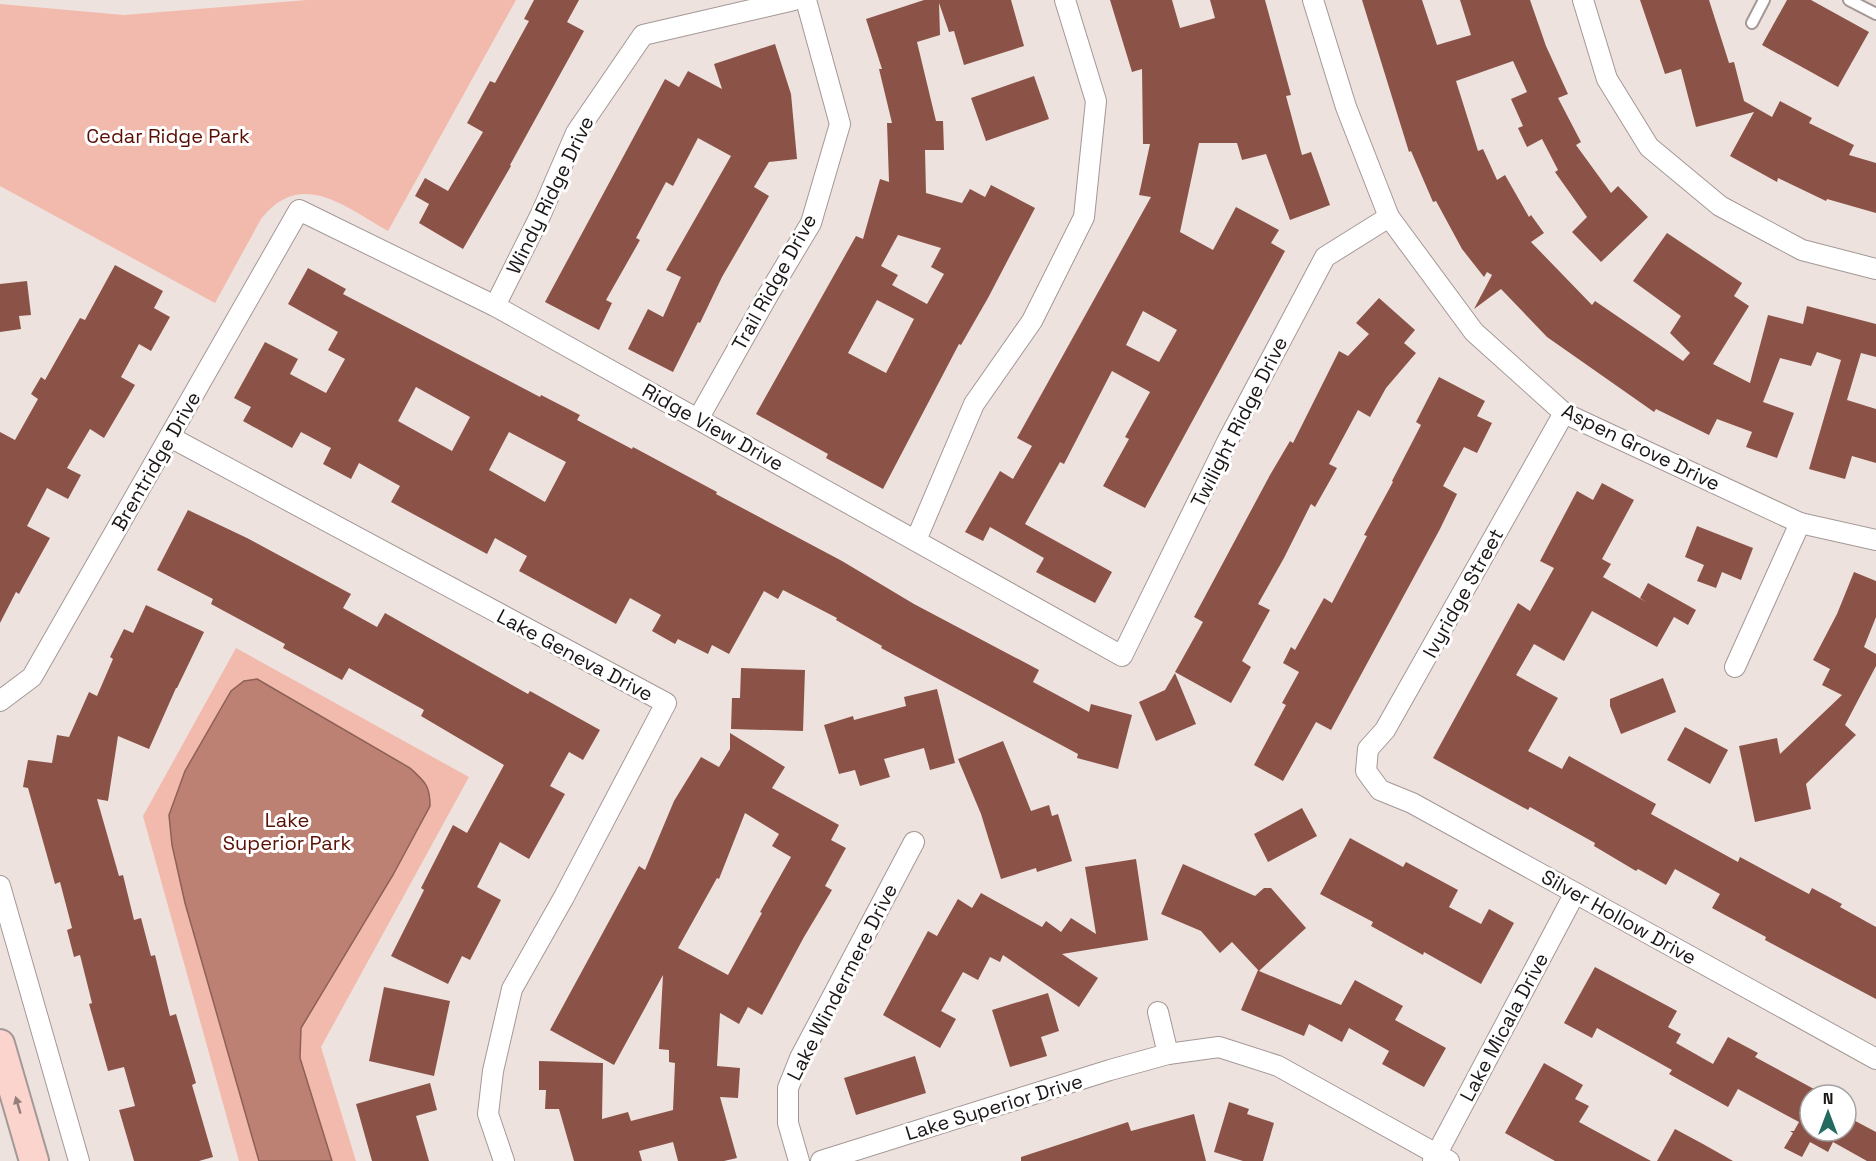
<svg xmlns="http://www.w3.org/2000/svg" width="1876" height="1161" font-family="'Space Grotesk',sans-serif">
<rect width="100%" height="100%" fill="#eee2df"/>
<!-- green -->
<g fill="#f2baad">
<path d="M307 0H516L388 231C345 207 301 168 261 219L215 303 0 186V4L124 15Z"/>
<path d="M236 648 469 777 321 1047 356 1161H239L143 816Z"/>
</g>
<!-- water -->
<path fill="#bd8174" stroke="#8c6158" stroke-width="1.5" d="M257 679 410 768C425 782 430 785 430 806L393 875 301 1028 300 1058 332 1161H259L185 903 172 845 169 815 185 771 231 691 244 681Z"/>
<!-- building -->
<g fill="#8b5348" fill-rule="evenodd">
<path d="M534 0H579L567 22 584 31 510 165 511 166 463 249 419 223 429 204 415 196 425 178 448 191 483 132 467 123 490 81 495 83 529 21 524 19Z"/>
<path d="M924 0H1011L1024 46 964 65 954 31 949 32 939 3 940 35 917 42 936 121H943L944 150H925L926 193 962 203 970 189 985 197 991 185 1035 208 988 298 961 345 959 344 883 489 826 458 828 454 756 414 856 236 863 239 880 179 889 182 887 123H892L879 69H882L866 19ZM898 235 941 248 931 267 944 274 927 304 892 285 898 275 881 266ZM877 300 914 319 886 373 848 353Z"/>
<path d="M1110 0H1172L1180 28 1215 18 1210 0H1265L1291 95 1286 96 1302 155 1311 152 1330 205 1290 220 1266 154 1242 160 1237 143H1199L1180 232 1213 250 1236 207 1279 230 1271 243 1285 251 1145 508 1103 486 1129 439 1125 437 1150 392 1112 371 1064 464 1060 462 1025 524 1112 572 1095 603 1036 572 1044 558 990 527 983 541 965 532 1000 471 1013 479 1032 446 1017 438 1151 197 1139 195 1150 144H1143L1142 69 1132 72ZM1143 311 1177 330 1159 362 1126 345Z"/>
<path d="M1362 0H1422L1437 45 1471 35 1460 0H1530L1546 46 1568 94 1558 98 1581 142 1576 145 1611 193 1618 186 1648 217 1601 262 1572 232 1587 217 1555 172 1558 170 1542 139 1527 147 1518 128 1523 126 1511 99 1527 92 1513 61 1456 81 1478 151 1483 149 1497 180 1505 175 1529 217 1531 215 1544 233 1531 242 1592 305 1595 301 1683 361 1690 353 1670 333 1681 316 1633 281 1667 233 1742 283 1734 296 1749 306 1713 364 1750 383 1768 315 1803 324 1807 306 1876 324V357L1861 353 1847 400 1876 409V463L1852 456 1845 479 1809 469 1841 360 1817 352 1811 366 1780 358 1763 402 1794 413 1777 458 1746 447 1752 432 1717 419 1709 435 1656 409 1654 412 1547 337 1501 289 1474 309 1492 275 1487 272 1484 277 1462 249 1436 201 1433 202 1411 151 1409 152Z"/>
<path d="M1640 0H1709L1729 63 1734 62 1744 101 1772 117 1780 101 1812 118 1809 123 1854 145 1849 155 1876 163V213L1827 199 1826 201 1778 178 1777 182 1730 156 1754 112 1696 127 1681 69 1665 74Z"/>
<path d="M1787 0H1811L1869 32 1838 87 1762 45Z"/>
<path d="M775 44 791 94 797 159 769 162 754 187 769 196 722 277 700 323 698 322 673 372 628 349 648 309 663 317 681 277 666 270 731 156 698 138 673 186 666 182 636 238 640 240 606 300 612 303 599 330 545 302 665 79 679 87 688 71 722 89 714 64Z"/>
<path d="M1034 76 1049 119 986 141 971 98Z"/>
<path d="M115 265 163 291 154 308 170 317 151 351 139 344 121 377 135 385 104 438 90 429 67 468 81 475 68 499 47 488 27 526 50 538 19 594 16 592 0 623V432L15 440 38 399 31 394 41 377 45 380 80 318 85 320Z"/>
<path d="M308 268 346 289 343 294 540 397 541 395 580 415 577 420 632 449 633 447 717 492 716 494 842 561 914 604 1039 670 1033 682 1089 712 1091 704 1132 715 1118 769 1077 758 1078 754 881 648 882 646 836 620 837 618 783 590 778 599 764 591 729 654 712 645 708 654 678 639 675 644 652 631 661 615 630 598 616 624 519 571 527 556 495 538 487 554 391 502 400 486 359 463 351 479 323 464 331 448 301 432 292 448 243 421 251 407 234 398 265 342 298 359 290 374 326 393 345 359 328 350 338 332 288 304ZM416 387 470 417 452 451 398 421ZM509 432 566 462 545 502 489 470Z"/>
<path d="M27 281 31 315 19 316 21 329 0 332V284Z"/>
<path d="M1379 298 1415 330 1404 343 1416 353 1386 388 1370 417 1358 410 1329 464 1337 468 1315 507 1311 504 1284 558 1258 604 1270 610 1242 661 1251 667 1231 703 1175 672 1203 622 1194 617 1270 475 1290 441 1293 443 1339 351 1348 356 1369 334 1356 323Z"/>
<path d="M1439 377 1485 401 1477 416 1492 423 1477 453 1464 447 1443 486 1457 494 1440 529 1331 730 1316 722 1283 781 1254 765 1286 705 1282 703 1299 672 1283 663 1291 647 1295 650 1324 598 1332 603 1367 536 1364 535 1393 482 1392 481 1421 425 1416 422Z"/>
<path d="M1602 483 1634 500 1602 559 1611 564 1603 577 1646 602 1640 598 1648 583 1696 610 1688 625 1674 617 1657 647 1592 611 1564 661 1534 644 1516 675 1558 698 1528 751 1562 769 1569 756 1656 804 1651 814 1738 862 1740 857 1809 894 1812 888 1842 904 1840 907 1876 927V999L1765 940 1766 937 1712 908 1720 894 1675 869 1666 885 1638 869 1636 871 1594 846 1595 843 1530 807 1528 810 1433 758 1518 603 1530 611 1554 568 1540 561 1577 491 1593 500Z"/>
<path d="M188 510 247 538 351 594 343 608 377 627 385 613 528 694 530 691 600 730 583 760 569 752 550 786 565 794 529 859 500 842 477 887 501 900 470 960 462 956 448 984 391 956 424 890 421 888 453 825 467 833 504 765 421 716 424 710 349 668 342 680 283 648 285 644 211 604 213 599 157 570Z"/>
<path d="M1697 526 1753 548 1741 580 1722 572 1716 588 1697 581 1704 565 1685 557Z"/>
<path d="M1854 572 1876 581V617L1864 647 1876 654V666L1845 725 1856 735 1806 784 1811 809 1755 822 1739 746 1777 738 1780 754 1842 695 1822 685 1830 669 1813 660 1837 614Z"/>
<path d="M146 605 204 632 177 688H176L149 749 118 736 108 801 97 799 119 876 123 875 134 920 141 918 151 956 155 955 170 1016 176 1014 196 1083 192 1085 213 1157 199 1161H134L119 1110 135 1106 124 1067 108 1071 89 1004 92 1003 80 955 74 957 67 930 72 928 60 882 55 884 28 788 23 787 28 760 52 763 57 735 69 737 89 692 97 696 113 659 110 657 124 629 133 633Z"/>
<path d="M741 668 805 670 803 731 731 729 732 698H740Z"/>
<path d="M1175 673 1196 724 1156 741 1139 702 1165 690Z"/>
<path d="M1663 678 1676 712 1621 734 1610 706V699Z"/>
<path d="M937 689 955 763 930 770 924 748 884 759 890 777 860 786 855 770 839 774 824 725 853 716 854 720 906 706 904 697Z"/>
<path d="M1685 727 1728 750 1710 784 1667 760Z"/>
<path d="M730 733 785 767 772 788 839 825 831 840 846 848 825 886 832 890 804 937 762 1015 748 1007 739 1024 720 1013 717 1066 740 1068 738 1098 720 1097 737 1158 724 1161H678L673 1142 639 1151 642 1161H574L559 1109H545L546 1090H539V1061L603 1063 602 1119 628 1112 631 1121 673 1110 675 1063 669 1062V1050L659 1049 663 975 614 1065 550 1030 639 866 645 870 674 801 701 757 719 767 730 749ZM745 813 779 834 772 846 791 857 760 912 762 913 728 975 678 948 717 878 719 879Z"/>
<path d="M1003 741 1031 811 1049 805 1052 816 1058 814 1072 861 1037 872 1036 868 1001 879 981 814 958 759Z"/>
<path d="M1302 808 1317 836 1268 862 1254 834Z"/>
<path d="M1350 838 1403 867 1406 862 1458 890 1449 907 1481 924 1489 909 1514 923 1481 984 1424 952 1423 955 1371 926 1373 922 1320 894Z"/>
<path d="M1136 859 1148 940 1062 954 1098 978 1079 1007 1003 955 1000 962 990 957 978 980 963 972 941 1011 956 1019 940 1048 883 1015 928 931 937 936 958 899 972 908 981 893 1042 927 1046 921 1061 932 1071 918 1096 934 1085 867Z"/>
<path d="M1183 864 1255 896 1264 888H1271L1306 928 1259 971 1341 1005 1355 980 1403 1006 1395 1020 1446 1048 1424 1087 1382 1064 1389 1051 1349 1028 1342 1042 1309 1024 1304 1036 1241 1010 1258 970 1232 942 1220 953 1201 931 1161 914Z"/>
<path d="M1595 967 1677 1011 1668 1027 1681 1034 1676 1043 1713 1064 1728 1037 1758 1053 1755 1057 1825 1095H1807L1810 1096V1131H1846V1116L1876 1132V1161H1867L1833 1142 1828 1152 1810 1142 1802 1157 1784 1148 1793 1133 1790 1131H1794L1799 1122 1738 1089 1728 1107 1669 1074 1672 1070 1597 1028 1592 1038 1564 1023Z"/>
<path d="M384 987 450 1001 434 1076 369 1061Z"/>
<path d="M1048 993 1059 1031 1041 1037 1047 1056 1010 1067 992 1010Z"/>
<path d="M915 1056 926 1093 856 1115 844 1078Z"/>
<path d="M1544 1063 1583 1085 1575 1099 1589 1106 1579 1122 1651 1161H1555L1505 1133Z"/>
<path d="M430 1083 437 1110 416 1116 429 1161H372L356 1104Z"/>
<path d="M1229 1102 1249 1109 1247 1114 1274 1123 1263 1161H1243L1214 1152Z"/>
<path d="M1194 1114 1206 1161H1021V1157L1128 1122 1131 1131Z"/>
<path d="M1675 1129 1703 1144 1733 1161H1657Z"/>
</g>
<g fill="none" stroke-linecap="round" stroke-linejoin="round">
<defs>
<g id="service">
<path d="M1849 0 1876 14"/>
<path d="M1752 23 1764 0"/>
</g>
<g id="minor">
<path d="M1313 0 1346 107 1389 217 1474 332 1564 413 1800 523 1876 540"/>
<path d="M1583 0 1607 79 1649 147 1720 206 1802 250 1876 269"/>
<path d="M495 306 541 214 576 133 643 35 794 0"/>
<path d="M1564 413 1385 730 1368 749 1366 771 1380 790 1412 803 1876 1059"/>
<path d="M698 419 768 295 811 223 840 124 806 0"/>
<path d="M170 437 666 703 564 897 512 989 493 1071 488 1114 504 1161"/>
<path d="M916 540 974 404 1032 321 1084 217 1096 101 1065 0"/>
<path d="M1735 667 1800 523"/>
<path d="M0 701 32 677 299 210 495 306 1122 656 1227 442 1325 257 1389 217"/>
<path d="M0 886 79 1161"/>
<path d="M1158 1012 1168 1054"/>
<path d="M799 1161 788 1123V1088L800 1058 914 842"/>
<path d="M821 1161 1110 1070 1168 1054 1219 1047 1278 1066 1449 1161"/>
<path d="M1433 1161 1575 893"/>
</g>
<path id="secondary" d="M0 1044 34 1161"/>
</defs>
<!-- service casing -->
<use href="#service" stroke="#a49896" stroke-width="14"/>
<!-- minor casing -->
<use href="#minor" stroke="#a49896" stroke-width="22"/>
<!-- secondary casing -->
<use href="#secondary" stroke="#a49896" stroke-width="32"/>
<!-- service -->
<use href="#service" stroke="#fff" stroke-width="10"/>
<!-- minor -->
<use href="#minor" stroke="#fff" stroke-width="20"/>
<!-- secondary -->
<use href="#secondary" stroke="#fad4cd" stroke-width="28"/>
</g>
<!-- one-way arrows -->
<defs><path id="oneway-solid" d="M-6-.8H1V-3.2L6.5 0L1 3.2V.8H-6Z" transform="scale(1.5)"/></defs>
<use fill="#967f7b" href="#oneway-solid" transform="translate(18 1105) rotate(-106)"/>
<g text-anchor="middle" stroke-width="6" stroke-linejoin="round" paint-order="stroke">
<!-- park labels -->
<g font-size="20" fill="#590f03" stroke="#fff">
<text x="168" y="143">Cedar Ridge Park</text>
<text x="287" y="827">Lake<tspan x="287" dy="23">Superior Park</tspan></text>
</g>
<!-- street labels -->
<g font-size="20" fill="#1b1716" stroke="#fff">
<text transform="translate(550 195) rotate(-64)" y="7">Windy Ridge Drive</text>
<text transform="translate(774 282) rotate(-61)" y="7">Trail Ridge Drive</text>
<text transform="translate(1239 422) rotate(-63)" y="7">Twilight Ridge Drive</text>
<text transform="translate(713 427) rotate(29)" y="7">Ridge View Drive</text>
<text transform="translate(1641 447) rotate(26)" y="7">Aspen Grove Drive</text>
<text transform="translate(156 461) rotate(-60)" y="7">Brentridge Drive</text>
<text transform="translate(1463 593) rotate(-61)" y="7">Ivyridge Street</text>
<text transform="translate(575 655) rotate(28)" y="7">Lake Geneva Drive</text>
<text transform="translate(1619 917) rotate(29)" y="7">Silver Hollow Drive</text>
<text transform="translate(842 982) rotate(-63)" y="7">Lake Windermere Drive</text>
<text transform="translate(1504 1027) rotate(-62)" y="7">Lake Micala Drive</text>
<text transform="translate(994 1107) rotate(-17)" y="7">Lake Superior Drive</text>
</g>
</g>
<!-- north arrow -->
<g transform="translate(1828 1113)"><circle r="28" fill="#ffffff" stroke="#a4a2a2" stroke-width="1.5"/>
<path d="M0-4.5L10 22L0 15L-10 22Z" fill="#236b61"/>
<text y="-9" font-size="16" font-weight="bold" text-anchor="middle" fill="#1b1716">N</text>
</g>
</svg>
